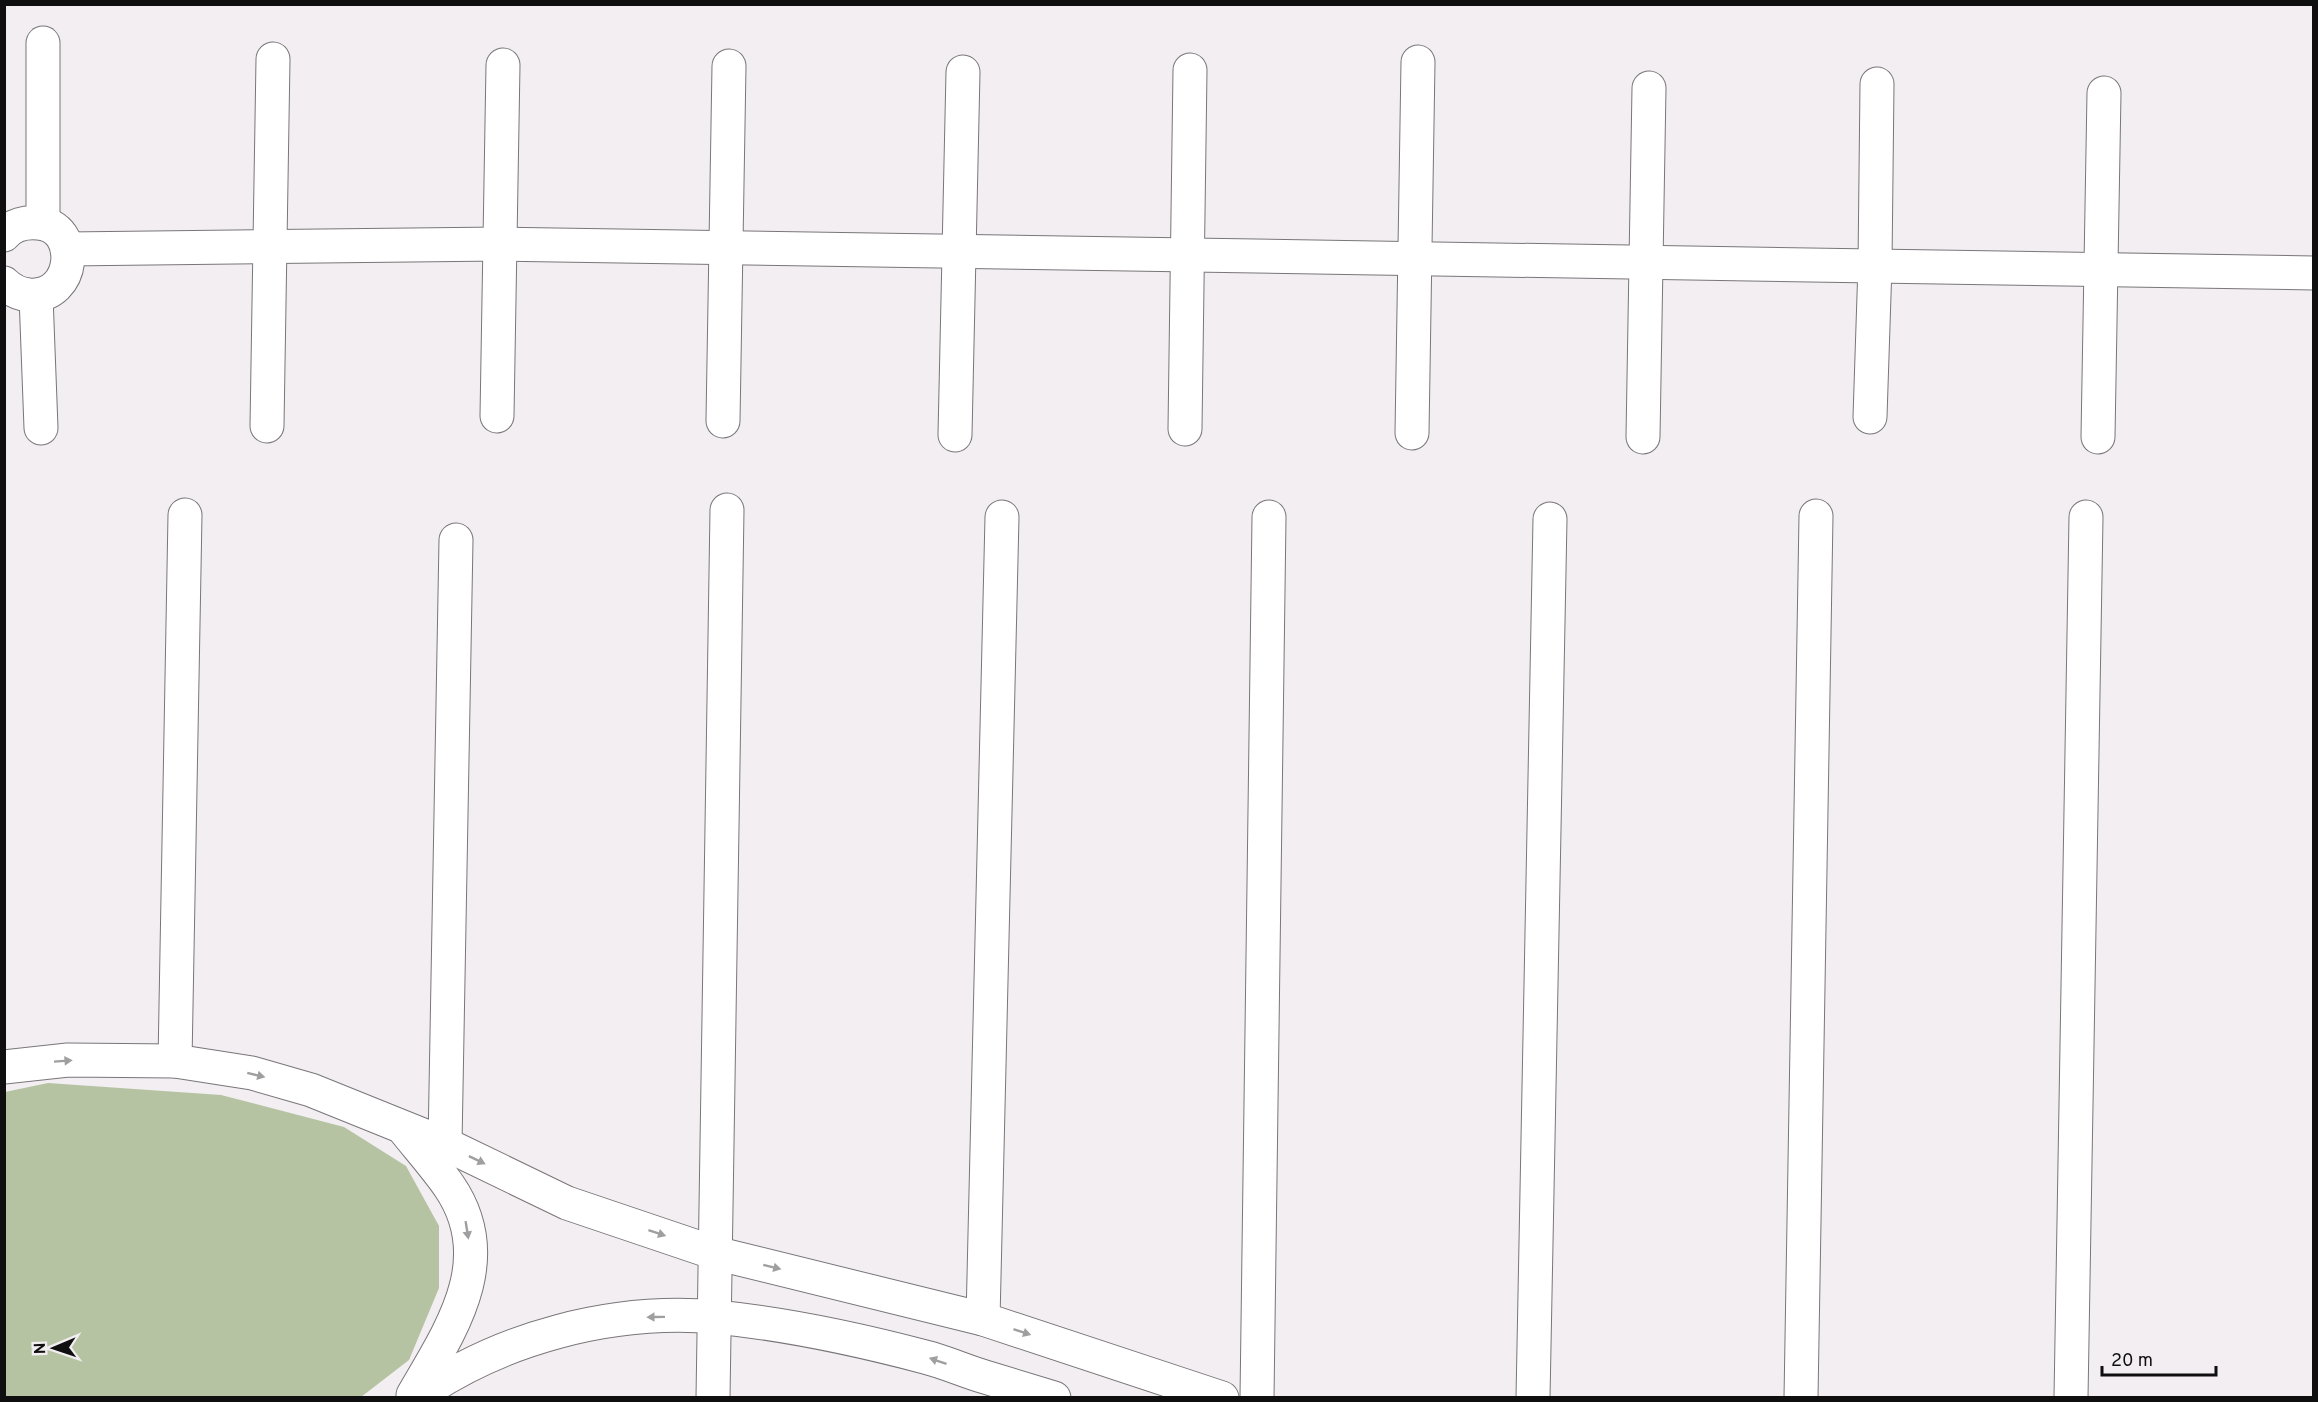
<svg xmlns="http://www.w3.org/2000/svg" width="2318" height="1402" font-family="Overpass,sans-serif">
<rect width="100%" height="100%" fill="#f2eef1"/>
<!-- green -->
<path fill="#b5c3a2" d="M48 1083 221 1095 344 1127 406 1166 439 1226V1288L409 1360 361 1397H5V1092Z"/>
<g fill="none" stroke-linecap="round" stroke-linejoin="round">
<defs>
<g id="street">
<path d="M43 43V223"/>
<path d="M4 235C13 224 25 222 38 223 82 226 76 299 29 295 20 294 11 290 4 283"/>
<path d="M67 249 500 244 2314 273"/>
<path d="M36 296 41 428"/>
<path d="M497 416 503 65"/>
<path d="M1870 417 1875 265 1877 84"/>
<path d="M723 421 729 66"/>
<path d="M267 426 273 59"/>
<path d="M1185 429 1190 70"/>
<path d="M1412 433 1418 62"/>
<path d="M955 435 963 72"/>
<path d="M1643 437 1649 88"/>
<path d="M2098 437 2104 93"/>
<path d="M175 1061 185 515"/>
<path d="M4 1067 68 1060 175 1061 252 1073 311 1090 445 1144 567 1203 715 1253 983 1319 1222 1398"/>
<path d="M403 1128C418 1147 435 1166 449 1186 500 1260 450 1331 413 1395"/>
<path d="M445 1144 456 540"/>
<path d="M983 1319 1002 517"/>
<path d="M415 1398C499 1338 612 1308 716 1317 786 1324 857 1339 925 1357 945 1362 965 1371 985 1377 1008 1384 1031 1391 1054 1398"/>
<path d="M713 1398 727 510"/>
<path d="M1257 1398 1269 517"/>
<path d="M1533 1398 1550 519"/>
<path d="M1801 1398 1816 516"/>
<path d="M2071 1398 2086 517"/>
</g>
</defs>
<!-- street casing -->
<use href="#street" stroke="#797679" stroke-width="35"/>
<!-- street -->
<use href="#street" stroke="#fff" stroke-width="33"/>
</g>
<!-- one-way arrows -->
<defs><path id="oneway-solid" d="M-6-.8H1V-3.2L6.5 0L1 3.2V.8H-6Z" transform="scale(1.5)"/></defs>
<g fill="#9f9f9f">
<use href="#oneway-solid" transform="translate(63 1061) rotate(-4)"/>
<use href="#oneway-solid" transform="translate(256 1075) rotate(14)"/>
<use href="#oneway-solid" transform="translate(477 1160) rotate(26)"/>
<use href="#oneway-solid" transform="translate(467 1230) rotate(81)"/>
<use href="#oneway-solid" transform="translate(657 1233) rotate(18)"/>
<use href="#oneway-solid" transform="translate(772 1267) rotate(14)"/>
<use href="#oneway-solid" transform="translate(656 1317) rotate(179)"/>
<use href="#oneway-solid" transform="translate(1022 1332) rotate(18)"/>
<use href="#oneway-solid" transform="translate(938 1361) rotate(-161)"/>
</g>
<!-- border -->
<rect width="2318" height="1402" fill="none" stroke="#100f10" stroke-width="12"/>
<!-- north arrow -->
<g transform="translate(54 1348) rotate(268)" stroke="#f2eef1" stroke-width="4.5" paint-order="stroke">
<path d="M0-4.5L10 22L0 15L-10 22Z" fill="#100f10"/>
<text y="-9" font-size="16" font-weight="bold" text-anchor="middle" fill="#100f10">N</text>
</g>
<!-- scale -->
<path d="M2102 1366v9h114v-9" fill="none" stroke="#100f10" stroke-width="3"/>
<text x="2111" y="1366" font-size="18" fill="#100f10" stroke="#f2eef1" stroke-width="4.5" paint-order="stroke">20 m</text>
</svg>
